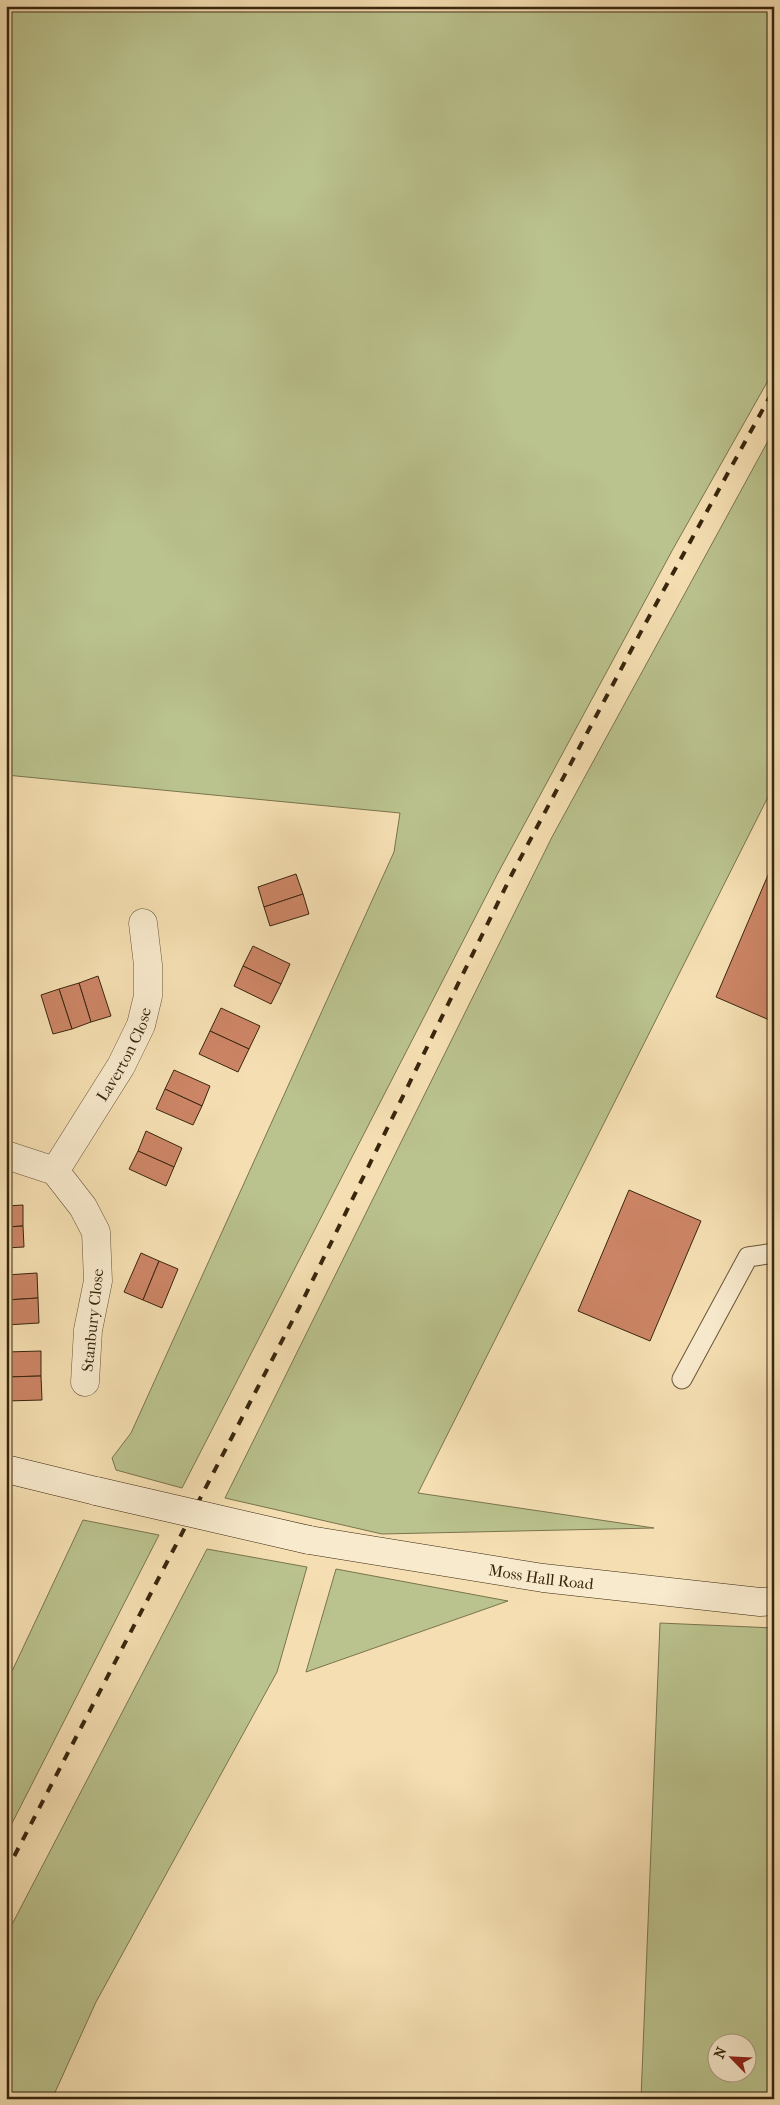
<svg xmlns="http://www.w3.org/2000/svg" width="780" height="2105" font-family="'IM FELL French Canon',serif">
<rect width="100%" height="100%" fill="#f5dfb2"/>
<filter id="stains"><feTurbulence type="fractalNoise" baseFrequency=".004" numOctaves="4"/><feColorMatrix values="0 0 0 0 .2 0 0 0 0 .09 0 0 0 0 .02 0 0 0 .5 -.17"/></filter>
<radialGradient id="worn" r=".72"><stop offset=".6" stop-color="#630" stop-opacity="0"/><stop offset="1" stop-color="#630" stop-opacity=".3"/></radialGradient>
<!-- green -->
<g fill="#bac28d" stroke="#7a744e" fill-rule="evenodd">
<path d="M6 6H774V370L673 549 498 873 182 1488 116 1470 112 1458 131 1433 394 852 400 813 6 775Z"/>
<path d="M774 430V785L418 1493 654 1528 382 1534 225 1498 552 837Z"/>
<path d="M83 1520 159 1535 6 1835V1684Z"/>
<path d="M207 1549 307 1567 277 1672 96 2002 52 2099H6V1936Z"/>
<path d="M336 1569 508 1601 306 1672Z"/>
<path d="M660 1623 774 1628V2099H641ZM748 2042V2072H718V2042Z"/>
</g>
<!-- building -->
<g fill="#cc8566" stroke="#39260e">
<path d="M774 861V1022L716 997Z"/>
<path d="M296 874 303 894 264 907 258 887Z"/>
<path d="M303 894 309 914 270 926 264 907Z"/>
<path d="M253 946 290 964 281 984 243 966Z"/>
<path d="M243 966 281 984 271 1004 234 986Z"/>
<path d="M98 976 111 1016 91 1022 79 983Z"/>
<path d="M79 983 91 1022 72 1029 59 989Z"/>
<path d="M59 989 72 1029 53 1034 41 995Z"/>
<path d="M221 1008 260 1026 249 1049 210 1031Z"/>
<path d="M210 1031 249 1049 238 1072 199 1054Z"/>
<path d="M174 1070 210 1086 202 1106 165 1089Z"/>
<path d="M165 1089 202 1106 193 1125 156 1109Z"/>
<path d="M146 1131 182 1148 174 1167 138 1151Z"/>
<path d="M138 1151 174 1167 166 1186 129 1169Z"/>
<path d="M629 1190 701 1221 650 1341 578 1311Z"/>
<path d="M23 1205V1226L6 1227V1206Z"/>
<path d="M23 1226 24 1247 6 1248V1227Z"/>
<path d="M141 1253 159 1261 143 1300 124 1292Z"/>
<path d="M159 1261 178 1269 162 1308 143 1300Z"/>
<path d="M37 1273 38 1298 6 1300V1275Z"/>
<path d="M38 1298 39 1323 6 1325V1300Z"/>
<path d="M41 1351V1376L6 1377V1352Z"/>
<path d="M41 1376 42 1400 6 1401V1377Z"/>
</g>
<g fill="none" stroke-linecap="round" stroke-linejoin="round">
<defs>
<path id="lane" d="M682 1379 748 1257 774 1253"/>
<g id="street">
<path d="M6 1155 55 1171 83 1207 96 1232 98 1281 88 1330 85 1382"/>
<path id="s1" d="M55 1171 121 1066 141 1025 148 996V965L143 923"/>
</g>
<g id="secondary">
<path d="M6 1469 96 1491"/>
<path id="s2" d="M309 1540 543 1578 760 1602 774 1601"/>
</g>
</defs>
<!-- lane casing -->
<use href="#lane" stroke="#685437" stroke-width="21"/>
<!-- street casing -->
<use href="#street" stroke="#685437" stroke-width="29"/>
<!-- secondary casing -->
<use href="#secondary" stroke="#39260e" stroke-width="29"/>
<!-- lane -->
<use href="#lane" stroke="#f8eacd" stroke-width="19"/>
<!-- street -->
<use href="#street" stroke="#f8eacd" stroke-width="28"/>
<!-- secondary -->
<use href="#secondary" stroke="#f8eacd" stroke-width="28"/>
<!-- rail -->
<path stroke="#39260e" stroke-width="4" stroke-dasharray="9 9" stroke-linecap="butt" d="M6 1872 299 1308 512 874 644 626 774 389"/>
<defs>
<path id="secondary-bridge" d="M96 1491 309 1540"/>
</defs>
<!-- secondary-bridge casing -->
<use href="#secondary-bridge" stroke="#39260e" stroke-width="29" stroke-linecap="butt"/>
<!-- secondary-bridge -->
<use href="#secondary-bridge" stroke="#f8eacd" stroke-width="28"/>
</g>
<g text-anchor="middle" stroke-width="4" stroke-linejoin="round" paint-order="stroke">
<!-- street labels -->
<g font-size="16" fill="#39260e" stroke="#f8eacd">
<text dy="6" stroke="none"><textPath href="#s1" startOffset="136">Laverton Close</textPath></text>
<text transform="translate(92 1320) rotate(-84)" y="6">Stanbury Close</text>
<text dy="6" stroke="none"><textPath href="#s2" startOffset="235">Moss Hall Road</textPath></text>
</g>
</g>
<!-- margin -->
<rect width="780" height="2105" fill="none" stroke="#f5dfb2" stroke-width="25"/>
<rect x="8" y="8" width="765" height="2090" fill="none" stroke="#39260e" stroke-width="2.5"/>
<rect x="12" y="12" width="755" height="2080" fill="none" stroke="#39260e"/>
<!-- north arrow -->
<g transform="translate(732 2058) rotate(294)"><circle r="24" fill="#f8eacd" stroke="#ac9c81"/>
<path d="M0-4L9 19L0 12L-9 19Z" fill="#8f2418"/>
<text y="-8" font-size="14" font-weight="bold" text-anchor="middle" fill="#39260e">N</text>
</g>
<rect width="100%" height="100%" filter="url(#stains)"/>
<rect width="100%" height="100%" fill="url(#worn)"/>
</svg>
